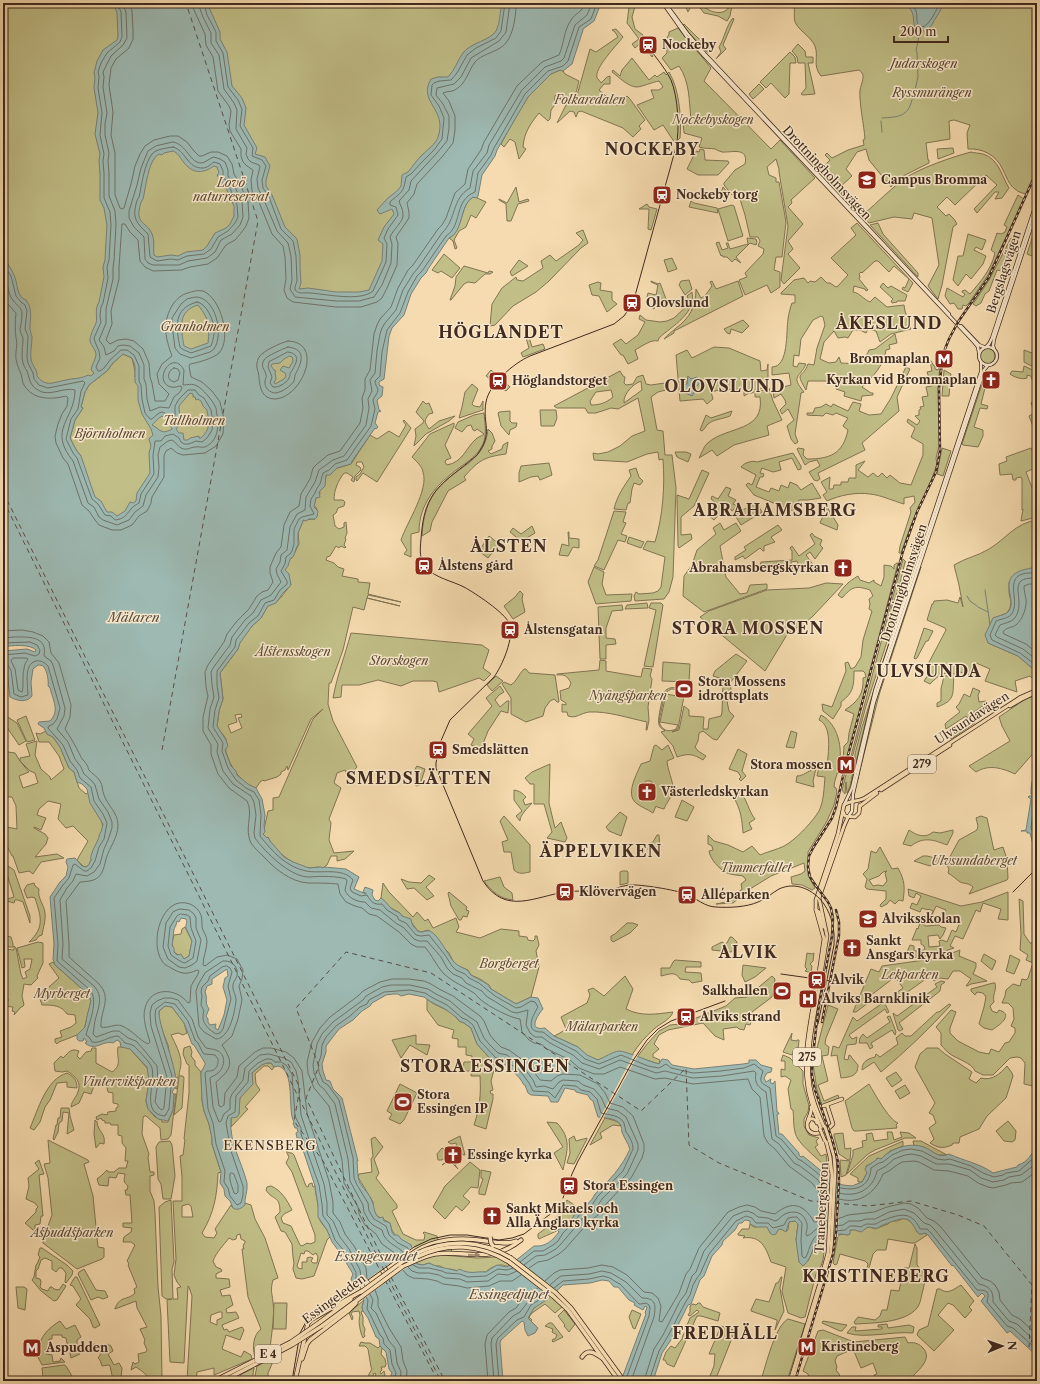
<svg xmlns="http://www.w3.org/2000/svg" width="1040" height="1384" font-family="'Libre Caslon Text',serif">
<rect width="100%" height="100%" fill="#f5dbaf"/>
<filter id="stains"><feTurbulence type="fractalNoise" baseFrequency=".005" numOctaves="4"/><feColorMatrix values="0 0 0 0 .2 0 0 0 0 .09 0 0 0 0 .02 0 0 0 .5 -.17"/></filter>
<radialGradient id="worn" r=".72"><stop offset=".6" stop-color="#630" stop-opacity="0"/><stop offset="1" stop-color="#630" stop-opacity=".3"/></radialGradient>
<!-- green -->
<g fill="#c1be87" stroke="#817453" fill-rule="evenodd">
<path d="M3 3H545L447 173 211 534 3 519ZM128 346 141 377H135V371L132 358 123 354 113 363 107 371 89 385 85 392 81 407 83 408 75 420 70 438C73 444 76 451 81 456L70 450 69 422 90 377 98 372Z"/>
<path d="M631 3H636L632 17 635 29 643 35 641 40 653 56 652 57 641 43 635 48 632 44 639 39 627 23 629 7Z"/>
<path d="M684 3H700C707 12 725 18 730 5L732 6 730 16 727 21 718 16 704 13 697 4 691 6 688 12Z"/>
<path d="M792 3H1037V168L1026 194C1022 193 1018 192 1015 189 1008 184 1006 175 1002 168 996 155 982 148 968 149L967 133 970 125 954 120 949 121 950 139 926 143 928 160H929V163L899 178 891 187 869 160 866 149 857 152 846 169 852 176 838 189 820 170 830 160 825 155 827 153 832 158 848 150 864 145 863 140 865 139C864 125 859 103 860 90 861 83 867 75 859 70L821 76C812 65 819 57 815 46 811 37 801 32 796 24 792 17 797 10 792 3Z"/>
<path d="M733 18 734 19 723 45 726 49 716 59 721 52 719 47C725 37 726 26 733 18Z"/>
<path d="M684 24 698 38 712 47 710 52H707L689 33 683 25Z"/>
<path d="M678 28 711 68 704 81 771 149 780 140 815 178 792 199 791 200 792 203 788 207 803 224 788 241 793 249 788 254 800 268 784 284 781 280 788 226 779 172V169L776 159 767 167 769 175 776 178V182H779L786 222 782 257H776L774 270 780 272V287L771 293 767 285 745 295 739 280 747 277 745 273 763 254 764 249 758 246 760 241 758 237H750L745 215 738 193 732 195 724 185V183L735 170 745 164C749 146 730 153 722 152 719 151 717 150 715 149 710 148 705 149 699 147L702 138 684 133 683 121 691 120C689 101 690 82 679 66L671 70 662 58 667 53 666 40 669 34V32Z"/>
<path d="M616 29 623 37C617 45 594 68 597 78 598 79 600 81 601 83L607 77 610 76V84H604L599 90 618 106 627 96 630 99 645 120 639 126 641 129 633 137 623 128 581 111 578 112 576 117 574 112 570 111 557 123 566 105 576 99 590 49 596 52 618 37 615 32 612 30Z"/>
<path d="M798 44 805 51 806 57H813V63H808L815 94 803 95 801 94 806 88 805 63H798L797 57 792 51Z"/>
<path d="M790 52 795 57 796 63H790L789 94 785 98 771 83 766 88 760 82Z"/>
<path d="M632 58 649 80 655 75 657 77 664 72 666 75 669 72C679 88 682 119 680 138L675 143 663 125 654 130 637 105 654 98 651 90H659L663 87 659 81C653 82 641 87 637 87 628 87 619 77 612 72L613 70 620 76 622 70Z"/>
<path d="M560 70 563 71 565 74 579 81C576 92 577 97 566 102L565 97 557 94 555 96 554 106 551 110 550 119 548 121 539 113C530 124 524 133 523 147L526 149 519 159 515 142 510 139 504 147 501 144 513 122 528 97 551 74Z"/>
<path d="M759 84 764 89 753 99 749 94Z"/>
<path d="M953 148 954 153 938 159 937 149Z"/>
<path d="M700 149 704 150 705 160 728 161 729 163 718 175H698L687 169 696 151 699 152Z"/>
<path d="M971 152C974 153 979 153 983 154 999 159 1001 175 1009 188L1002 198 995 199 999 192H995L977 213 974 209 997 185 986 175 955 205 947 197 937 207 946 216 949 214 954 219 957 224 953 227 942 285 938 299 928 286 939 265 932 218 914 213 912 219 894 217 869 223 863 216 864 214C878 202 891 188 907 177 923 167 952 157 971 152Z"/>
<path d="M516 187 519 202 528 199 529 201 518 204 511 221H507L506 204 499 200V199L507 203Z"/>
<path d="M723 187 729 194 713 199 694 194 695 192 721 193Z"/>
<path d="M1018 195 1024 199 988 275 969 303 966 306 963 305 962 309H958L954 303 950 304 945 296 947 288 963 297 965 294 962 292V291L965 290 970 294C981 281 991 270 995 253L991 250 997 233 1001 234 1005 232 1007 227 1004 225Z"/>
<path d="M475 197 486 202 476 218 471 215 466 227 459 231 454 240 457 248 455 249 453 241 449 238C464 232 460 199 475 197Z"/>
<path d="M691 201 694 203 717 208 718 213 689 207Z"/>
<path d="M647 204 649 207 657 209 651 230 648 229 649 209H639Z"/>
<path d="M732 205 734 206 743 236 728 241 718 209Z"/>
<path d="M857 223 913 283 908 292 902 289 903 287 905 288 909 279 894 266 889 272 878 261H875L862 273 861 272 859 274 860 277 859 279 868 290 866 291 865 289 854 286 853 292C860 293 863 299 870 302L875 297 887 307 904 305 905 311 911 329 891 334 880 342 876 331 868 329 866 333 860 330H853L848 338 845 337 838 338 834 331 824 342 820 359 829 363 836 362 839 357 841 363C854 364 864 363 869 350L875 349 895 334 897 343 889 345 890 349 886 350C884 365 873 377 862 387L871 393H873V395L862 396 861 401 844 396 845 392 836 389 838 383 833 380 827 381H808L806 390C794 370 803 379 808 364L814 365 817 348 825 325 823 317 821 316 813 320 801 339 799 356 794 355 793 366 797 367 799 363 806 364C800 378 790 375 804 392L801 393 795 434 798 442 795 444 791 439 787 426 794 420 788 409 782 414 780 410 786 404 785 400 781 394 774 398 773 391 783 390V387L791 385 789 373 772 375V367C789 367 786 331 788 319 789 313 790 308 792 303H795V295L781 294V293L794 280 804 278 808 283 810 281 815 282 821 277 827 283H830L836 287 838 286 848 275 831 258 856 235 851 228Z"/>
<path d="M878 223 883 234 918 273V277L870 225Z"/>
<path d="M1037 223V258L1027 254Z"/>
<path d="M583 230 588 243 581 248 549 281 536 292 513 306 495 325 490 326 492 304 502 288 516 277 517 280 523 281 543 268 541 261 550 255 556 261 579 245 583 240 576 233Z"/>
<path d="M968 234 986 240 982 250 976 247 974 250 986 256 983 264 971 279 966 274 958 286 953 280 958 256H963Z"/>
<path d="M747 238 756 239 757 242 756 245 750 243 736 257 741 263 735 259 732 262 727 257H723L722 255 721 256 716 243 719 242 722 250 728 248 726 243H728L730 249 748 244Z"/>
<path d="M1011 238 1019 241 1015 254 1010 252 1002 271 997 270 989 291 985 294 981 303 976 306 973 304 989 280Z"/>
<path d="M444 254 460 268 452 278 441 271 438 273 432 270Z"/>
<path d="M672 258 677 269 668 272 664 260Z"/>
<path d="M519 260 528 266 512 276 510 272Z"/>
<path d="M464 266 488 273 489 271 493 272 490 274H485L475 283 468 282 464 284 451 300H450L455 286 456 277Z"/>
<path d="M689 280 692 289 685 295 679 285 681 281Z"/>
<path d="M651 281 658 284 660 283 666 299 661 301 657 300 654 309 652 308 655 299 647 297 648 293 656 295 658 285 651 282Z"/>
<path d="M712 281 716 289 738 281 743 296 682 327 674 331V333L664 339C667 335 672 332 676 328 690 318 696 306 696 289L701 298 705 296 712 286 710 282Z"/>
<path d="M598 282 601 283 600 290 612 292V300L617 304 607 312 599 296 592 295 589 285Z"/>
<path d="M883 283 888 288 891 286 907 295 905 301H897V302L892 303 891 301 893 299 880 287Z"/>
<path d="M692 292C696 314 673 325 659 338L658 341C651 339 641 347 635 350L638 359 628 364 623 355H621L613 344 621 339 626 344 638 335 645 322 639 319 640 315 646 320 660 322 667 321 674 318 690 303 687 296Z"/>
<path d="M743 320 749 326 742 333 731 329 730 334 727 333 724 329Z"/>
<path d="M529 337 532 347 543 344 545 349 523 357 521 353 529 348 526 338Z"/>
<path d="M1037 346V369L1024 362V350L1032 353Z"/>
<path d="M714 347 729 348 760 361 761 371 767 370 768 364V385L752 393H749L744 396V389L719 390 711 392 713 399 707 404 703 399 680 401 676 355 687 350 692 358ZM688 376 691 379H700V382L694 388V393L692 395 683 392 687 384Z"/>
<circle cx="987" cy="356" r="8"/>
<path d="M930 361H931L934 366H935V369L938 370 940 365 938 388 939 446 936 458 937 464 928 489 911 525 901 553H899L900 546 911 512 910 508 915 502 914 496 904 498V504C893 501 881 495 870 494 856 492 840 495 827 501L823 495 827 492 821 482 830 477 829 489H833L834 485H841V482H848L849 478H856V465L865 461 858 470 868 477 873 473 878 477 882 473 887 478 890 475 900 483 911 485 923 455V444L911 437 915 428 907 422 908 419 917 425 920 421 915 416 919 415V410L921 409 920 407 924 406 922 397 928 396 926 387 932 386 927 372 932 371Z"/>
<path d="M1024 366 1037 372V393L1031 376 1027 375V378C1022 380 1014 377 1010 374L1012 371 1023 372Z"/>
<path d="M906 367 910 369 897 397 899 411 862 443 865 450 818 473 820 479 817 481 814 480 809 472 820 466 817 460 809 462 805 465 797 449 798 448 804 449 803 455 807 459C830 459 843 454 848 430L843 426 848 418 836 413 833 415 826 413 823 416C817 415 813 416 807 415V413H813L815 408 821 407 826 404 831 407 833 404 848 411 853 402 861 404 859 411 869 415 881 414 891 398Z"/>
<path d="M491 370 510 387 506 391 486 376Z"/>
<path d="M944 370 951 374 949 396H942Z"/>
<path d="M620 371 623 376 625 377 624 383 626 385 633 384 637 377 643 375 646 384 651 385 665 383 666 390 658 392 651 397 657 430 663 431 665 455H672L676 488 673 577 669 592 664 599 635 601 634 596 636 592 639 594 653 593 658 591 661 587 665 557 643 549 647 541 655 542C663 515 665 487 663 459L659 460 658 452 647 454 627 462 594 460 593 453 598 454 608 452 620 446 632 436 645 431 638 398 618 409 611 408 596 413H588L585 408H557L554 406ZM641 381 642 390 624 403C623 394 633 384 641 381ZM611 390 613 397C606 403 600 405 591 405L590 401 596 392Z"/>
<path d="M472 384 478 389 472 404 474 406 480 407 483 401V410L459 418 462 407 465 392Z"/>
<path d="M982 384H986L981 404 988 406 987 409 980 408 974 427 983 430V436L978 447 963 445 962 444Z"/>
<path d="M769 388 773 401 782 420 767 426 769 435 734 445 717 456 712 450 699 458C702 453 704 445 709 442 728 426 765 432 760 397H755V393Z"/>
<path d="M1037 398V422L1034 429 1029 416 1035 413 1031 403Z"/>
<path d="M423 401 426 404 429 403 433 413 429 414C424 421 424 421 429 429L439 421 455 416 449 421 426 434 414 446 416 436 415 429 423 423 424 421 416 412Z"/>
<path d="M540 410H556L557 418 554 426H541Z"/>
<path d="M510 411V421L512 423H517L516 427 510 430 509 435 501 426 498 413 499 412Z"/>
<path d="M732 411 730 416C723 419 714 419 708 424 706 426 705 429 702 431L700 430 706 415 711 418Z"/>
<path d="M484 413C485 424 487 434 483 444 478 455 469 461 459 468 437 484 419 503 419 532L411 534V557L404 554 407 550 401 540C407 522 429 490 423 472 422 466 416 461 412 457L430 434 454 423V426L445 445 451 458 446 460 445 462 447 465C463 462 465 449 476 439 478 437 482 436 484 434L477 429 475 431 473 430 471 425 467 426 462 432 455 428 458 422 474 415Z"/>
<path d="M404 420 411 428 377 482 363 473 357 481 356 480V477L360 474 364 467 362 462H357L356 465 360 467 361 470 355 476 354 482 351 480 353 477 347 473H344C338 481 334 490 334 500H343L345 502 344 506 338 508 336 513 333 515 335 526 339 529 344 527V523L346 522 347 533 345 538 346 539 344 545 346 547 345 548 341 546 339 548 336 546 330 556 327 557 326 560 334 563 338 567 344 569 342 576 358 579V582L370 583 368 594 401 602 368 595 367 598 400 606 367 598 364 610 353 607 343 650 331 683H329L328 704 333 721 357 767 348 777 345 770 337 773 334 783 341 788 329 819 331 823 329 840 334 853 354 851 345 859 337 861V856H331L327 865 323 868C318 866 313 868 308 868 294 866 273 850 268 837L267 838 263 834 268 811 273 810V798L279 797 313 719 323 709 311 719 288 770 287 766 285 770 281 772V774L277 777 264 781 263 780 260 782 256 788H254C239 780 231 768 226 752 225 748 227 743 226 739 224 735 219 731 217 726L219 711 223 699 220 673 238 649 239 643 252 626 261 618 268 605C280 603 283 593 291 585L288 574 285 570 289 559 292 558 299 544 298 533 303 521V520L315 519 317 509 314 505 316 498 320 494C318 488 326 482 326 475L333 472 337 468 351 464 370 435 377 439 389 431 399 437 406 425 403 421ZM241 714 242 717 238 718 242 728 231 733 228 725 237 722 235 715Z"/>
<path d="M488 429 492 433 495 441 492 446V449L488 451 491 454 502 449 503 445 508 442 506 454C484 457 479 460 464 477L466 480 448 491 432 522 430 531 422 536C423 517 427 499 441 485 460 465 485 461 488 429Z"/>
<path d="M942 448 951 451 943 476 937 474Z"/>
<path d="M1031 448 1037 462V467L1026 472 1034 493H1037V497H1036L1037 500V517L1021 521 1023 509 1022 510V479L1021 477 1016 478V480H1013L1012 474 1000 475 999 464 1007 461 1006 457Z"/>
<path d="M675 452H686L691 454 688 462 677 457Z"/>
<path d="M793 453 801 466V469L798 470 792 458 779 462 781 470 773 472 762 468 760 473 764 474 763 477H760L756 487 769 492 771 488 779 491 781 485 788 488 790 482 797 485 801 490 812 483 821 498 808 500H799L793 511 754 495 746 485 748 483 752 485 756 475 741 467C744 463 752 460 757 462Z"/>
<path d="M549 463 552 475 540 480 538 476 531 477 519 482V473L521 466Z"/>
<path d="M636 468 639 477 643 481 640 485 634 483 632 489 630 503H628L626 510 614 509C617 496 624 486 631 476L629 470Z"/>
<path d="M702 470 709 473 694 506 681 517V535L691 534 692 539 679 548 678 546 677 495 689 499Z"/>
<path d="M726 487 731 489 728 496 736 500 733 504 738 506 732 511 728 506 724 511 723 510 714 520 708 515 716 503 711 499 712 496 718 499Z"/>
<path d="M756 502 762 512 741 525 735 515Z"/>
<path d="M827 507 838 525 837 530 820 523Z"/>
<path d="M614 511 626 512 623 522 626 523 621 534 627 536 625 542 618 540 604 570 594 566 598 560Z"/>
<path d="M1037 520V569L1032 568 1009 582V593L1011 602 1010 608 1007 613 994 618 988 643 1018 656 1032 668 1037 670V684L1033 679 1030 676 1015 681 1017 692 985 681 990 669 976 663 970 675 960 672V675C944 672 942 672 930 684L924 681 930 672 926 668 946 630 945 628 927 620 932 604H933L934 601 947 600 958 603 960 597 963 607 959 585 954 565C965 558 978 556 989 549 1006 539 1015 523 1037 520Z"/>
<path d="M720 523 724 530 736 523 741 531 720 546 726 577 740 594 747 593 750 585 767 584V589L704 612 683 596 684 576 692 565 697 550 716 534 713 528Z"/>
<path d="M778 525 782 530 771 537 775 542 764 546V551H763L760 548 745 559 743 556 735 560V557L746 550 744 547Z"/>
<path d="M532 526 535 533 525 539 522 542 510 532 513 528 521 534Z"/>
<path d="M568 532H569V538L579 539V548L573 547 568 556 559 555 562 544 569 546Z"/>
<path d="M812 533 814 536 822 540 820 545 823 548 815 559 810 552 806 555 814 566 812 568 810 563 799 568 797 561 791 562 793 569H781V563H776V569H759L761 562 792 560V551L790 548 792 546 799 556 815 544 810 535Z"/>
<path d="M489 536 499 544 488 558 472 546 474 543 481 548Z"/>
<path d="M629 537 644 542 641 548 627 543Z"/>
<path d="M903 559 906 562H905L899 588 891 609 895 611 896 614 866 706 848 773 850 774 851 772 850 771 853 758C855 766 851 787 847 793L846 782 845 794 842 790Z"/>
<path d="M897 563H898L861 705 842 774 844 746 848 742 849 733 854 714 845 710C857 702 864 695 863 678L866 677 865 673 863 671H854C854 687 853 693 841 702V706L833 719 823 711 822 704 832 707 846 671 845 663 848 662 851 669 855 667 861 657 863 640 872 611 869 609 870 604 869 599 873 596 870 590C855 585 852 587 842 598L838 595C845 585 848 582 858 576L860 580 869 583 874 580V582L881 586 884 577V565L891 566 894 569V565Z"/>
<path d="M594 567 604 572 602 584 606 595 632 594 631 601 596 604 588 582Z"/>
<path d="M921 567 879 695 857 782 875 702 907 605Z"/>
<path d="M826 583 843 584 813 616 805 623 788 633 765 671 700 617 709 611 767 590 809 588Z"/>
<path d="M520 591 523 594 522 599 525 612 513 619 504 606 515 597Z"/>
<path d="M905 593 869 707 851 783 855 763V754L862 727Z"/>
<path d="M647 603 648 608 625 609 627 605Z"/>
<path d="M651 603H661L663 605 653 667 644 666 656 610 649 608Z"/>
<path d="M622 605 623 610 612 611 606 628V638L615 639 616 644 606 645V659H600L598 607Z"/>
<path d="M924 628 933 631 928 641H926L917 658 915 659 914 658Z"/>
<path d="M351 633 482 645 489 650 483 668 491 674 484 681 479 678 439 692 437 682 433 681H413L401 686 378 680 359 685H342L341 697 333 698C337 676 345 655 351 633Z"/>
<path d="M736 654 747 661 730 683 732 696 727 701 729 711 734 716 732 719 717 740 713 739 703 731 699 733 698 741 695 747 698 751 706 756 703 760C693 754 689 753 677 757L673 746 661 732 665 731C663 729 660 728 659 725 657 720 663 693 666 690 672 685 682 688 684 696L678 729 672 732 679 730 684 706 689 710V716L704 717 703 729H708L709 719 721 716 722 712 723 681 720 678 713 676 715 671ZM671 689C677 689 682 691 683 697L666 694 660 722 678 725 676 729C668 733 661 730 659 721L665 693Z"/>
<path d="M600 660 606 661V671L641 677 643 668 652 669 650 676 652 679 648 707 649 720 647 730H646L647 722C628 718 608 711 589 712 581 713 576 719 568 716L567 712H562V704L566 705V703L561 700 560 691 569 688 571 683C567 676 565 674 557 675V674L599 670Z"/>
<path d="M663 662 690 664 689 682 662 681Z"/>
<path d="M524 669H526L529 673 555 675 559 702H557L554 699 550 701 545 708 543 716 526 722 511 714V698L502 684 504 682 511 685C517 681 518 675 524 669Z"/>
<path d="M496 676 503 681 492 691 487 685Z"/>
<path d="M944 676H954C952 693 957 700 937 707V703L941 701V689Z"/>
<path d="M500 686 504 692 499 695 495 700 500 707 507 701H509L508 713 501 711 488 731 481 749 471 745 474 739 468 734 492 706 486 698Z"/>
<path d="M973 688 980 691 978 695 979 702 986 701 987 705 981 707 970 715 975 723 951 739 949 736 970 722 966 716 946 729 945 724 947 722 960 712 956 707 959 704 964 694 970 697Z"/>
<path d="M1032 697 1037 701V749L1015 774C1002 768 989 764 976 772L969 766 1010 741 1002 726 999 717 1027 698Z"/>
<path d="M3 714 17 723 26 741 19 745 4 723H3Z"/>
<path d="M821 715C838 724 843 748 839 766 838 774 834 780 834 787L836 788 837 792 834 805 827 821 808 852V875L815 888 812 890 802 885 792 884 791 877 801 874 805 871 804 863 771 876 750 889 733 903 716 904 726 902 742 889 741 884 746 880 743 876C738 875 732 875 727 873 719 869 710 859 709 851L713 850 712 846 708 844V835L714 841 728 845 743 852 752 846 760 855C769 851 781 849 789 843 799 836 813 821 819 811 824 801 824 787 825 777L817 776 819 767H827C828 754 833 726 819 720Z"/>
<path d="M26 716 35 740 27 742 17 720Z"/>
<path d="M46 731 47 734 53 737 60 747 69 768 74 772 79 788 86 794 89 792C90 807 98 810 102 823 105 831 95 846 92 854 91 859 91 862 88 866L84 867 77 860 88 841 73 826 66 828 58 819 61 804 48 801 39 809 37 815 46 818 41 830 34 827V828L45 834 48 838 46 844 35 857 57 854 64 858 41 862 33 874 29 871 19 873 13 856H12L6 844 3 845V817L7 819V827L17 829 16 806 12 797H3V791L8 790 3 781V747L8 752 15 753 20 761V758L30 756 26 744 37 741 35 755 41 769 50 777 51 780 64 769 59 756 49 742H39L36 733 40 734ZM20 761 30 771 35 773 38 783 23 788 19 776 29 772Z"/>
<path d="M791 731 797 733 794 748 786 747Z"/>
<path d="M656 745 662 750 668 745 674 758 667 761C667 768 674 784 673 789 673 796 666 803 664 809L657 807 656 806 653 813C647 809 641 807 636 803 625 794 637 774 641 764L650 761 654 746ZM646 781H651C655 788 656 794 651 800L643 799 642 795 639 791 641 787Z"/>
<path d="M738 749 747 754 742 771 746 776 741 781 739 779 741 777 738 772 729 769Z"/>
<path d="M550 764 549 803 555 828 561 822 567 838 565 842 547 838 552 832 544 804H534V784H530L525 778 532 772Z"/>
<path d="M814 764H817L813 781 814 787 796 782 797 776C803 776 808 771 814 769Z"/>
<path d="M417 766 425 769 420 785 416 786 414 784 416 777 415 769Z"/>
<path d="M514 790C520 791 522 793 526 797L523 800 525 805 532 803C527 809 520 815 520 821L516 816 522 811 514 800Z"/>
<path d="M740 792C746 797 749 812 755 819L749 823 752 829 743 833C742 820 741 810 734 798Z"/>
<path d="M682 800 694 807 687 821 675 817Z"/>
<path d="M620 812 627 817 621 836 609 831 606 827Z"/>
<path d="M504 816 530 845V872C524 873 519 875 514 870L511 852H504L502 842 508 840 500 821Z"/>
<path d="M981 816 987 818 993 846 994 850 1003 847 1007 859 1008 878 1007 880 969 894 973 887C969 883 965 884 960 882 956 879 953 876 948 873L949 869 946 864 959 840 977 830 978 826 976 818Z"/>
<path d="M909 830C916 835 925 839 933 832L940 833 953 830V833L947 845C934 840 924 836 911 846L903 844Z"/>
<path d="M657 835H659L660 851 648 850 649 844 653 842Z"/>
<path d="M880 847 892 869 898 868C905 881 905 887 903 901L899 900 895 904 890 900 887 904 881 907 880 905 886 899V891L867 889 865 887 867 879 863 874 868 869 871 851 876 853ZM887 871 885 873 887 881 883 886 878 885 873 886 869 880 879 876 883 872Z"/>
<path d="M923 856H927L939 859 930 866 914 861Z"/>
<path d="M8 866 14 870 30 916V923L23 902 18 900H15L14 903 7 901V899L14 897 7 874 3 873V868L7 869Z"/>
<path d="M622 871H627L628 872V883L620 885V872Z"/>
<path d="M429 875 435 879 426 887 434 896 427 900 414 888 407 889 401 879 409 882 421 883Z"/>
<path d="M500 877 504 887 512 893 513 900C500 899 491 891 484 881Z"/>
<path d="M34 883 35 886 39 889C37 898 44 904 45 913 46 920 43 928 42 935L39 936 36 940 29 942C45 927 41 917 35 898L32 897 27 898 24 890 27 885Z"/>
<path d="M383 883 389 892 413 917 417 912 425 921 428 919 433 928 456 918 459 927 456 932 480 938 501 929 519 931V936L527 937 528 940 533 941 535 939V936H537L539 945 536 951 539 967 531 997 516 1004 491 989 489 985 480 979 471 975 468 970 458 966 454 963 449 953 442 946 441 943 431 932 428 930 421 932 418 931 411 922 402 916 400 913 389 907 381 898Z"/>
<path d="M908 889 961 906 982 902 1008 892V920L998 919 1001 909 983 903 980 912 976 910 963 939 955 936 950 946 954 948 933 955 904 959 910 945 914 946V951L925 950 924 946 921 944V940H912L917 928 918 929 920 923 926 926 939 925 941 927 946 928 943 935 940 939 938 935 928 936 929 947 940 946 939 941 942 940 947 942 952 930 956 932 960 922 951 918 948 924 943 916 946 910 936 906 932 915 931 916 933 911 929 909 928 910 922 908 920 912 910 908 912 903 917 905 921 896 916 893 914 898 909 896Z"/>
<path d="M449 892 467 907 466 910 469 911 467 917 463 916 461 920H459L451 906 448 893Z"/>
<path d="M1019 899 1023 901 1024 934 1030 943H1037V1098L1033 1094V1086L1024 1084 1025 1063 1021 1058 1017 1057 1010 1058 993 1075H983L975 1071C972 1063 957 1059 950 1054 947 1052 944 1048 941 1045V1033L936 1027 951 1010 956 1012 950 1028V1033L958 1041 979 1052 989 1054 991 1049 999 1052 1005 1043 1009 1042 1015 1033V1028L1011 1026 1014 1019 1013 1008 1008 1003H1002L1005 996 1006 990 1013 984 1020 986 1022 979 1026 980 1028 978 1033 963 1026 960 1028 955 1020 950 1021 934Z"/>
<path d="M627 923H633L638 925 630 933 613 942 611 940V936L615 934Z"/>
<path d="M185 927 192 941 189 956 184 959 174 952 172 943 174 935 181 934 182 929Z"/>
<path d="M3 935 11 937 13 944V947H3Z"/>
<path d="M730 937H732L737 942C736 947 736 949 731 952L712 950V947L722 942 725 944 727 943Z"/>
<path d="M38 942 43 943V963L37 976 38 978 31 985 24 984 22 996 24 1005 22 1007H21L14 1015 15 1012 12 1011 13 1007 3 1006V1002L9 1000 3 1001V949L14 950V946L16 948 21 974 23 979 27 977 25 972 30 969 32 959H24L25 967 22 968 17 948Z"/>
<path d="M960 950 959 956 976 963V967L973 974 987 981 971 984 967 986H966L971 979 960 971H953L948 979 940 978 934 981 930 976 892 1003 889 998 903 988 895 977 866 999 868 1003 856 1012H853L871 969 879 972 882 966 939 958Z"/>
<path d="M807 953 812 954 814 953 813 961 810 964 812 966 811 973 805 971 807 969 805 967Z"/>
<path d="M984 954 996 961 992 970 981 961Z"/>
<path d="M1010 955 1020 960 1014 974 1006 971 1008 964Z"/>
<path d="M675 960 701 962V967H686L685 972 701 973 702 981 692 983 689 980 680 979C675 971 670 974 661 976V968H670L673 962Z"/>
<path d="M53 962 55 965 87 993 91 1001 84 1030 77 1035 59 1042 57 1044 55 1042V1039L62 1037 60 1031 71 1027 76 1023 75 1015 67 1014C61 1005 53 1005 42 1005L39 996 59 978 49 964Z"/>
<path d="M743 965 766 968 755 977 745 982 742 975Z"/>
<path d="M625 976 633 989 626 1009C642 1017 656 1014 673 1012 670 1020 661 1023 654 1029 646 1036 638 1045 632 1055 615 1049 614 1054 598 1060L586 1055 578 1047 554 1036 560 1033 566 1029 561 1017 587 1003 590 995 588 990 593 988 604 996Z"/>
<path d="M772 976 775 979 772 997 752 1012 750 1018 752 1019 750 1025 746 1024 744 1030 739 1029 737 1027 723 1029 724 1040 715 1036 703 1023 668 1030 659 1035 654 1044 659 1049 653 1054V1057L660 1060 659 1064 637 1057 648 1043 659 1031 670 1025 681 1024 726 1006 735 998 747 997Z"/>
<path d="M941 981 945 982 941 985 940 991 899 1023 903 1029 900 1031 898 1030 893 1013 897 1016 937 987 935 984Z"/>
<path d="M993 983H995C997 990 992 995 994 1002L990 1006 992 1011 997 1013 999 1010C1015 1015 998 1026 992 1030L984 1028 979 1024 984 1007 986 997 983 993 977 992 975 995 971 991V989Z"/>
<path d="M427 999C437 1008 452 1009 459 1021L464 1023 471 1028 477 1044 494 1063 500 1064 498 1068 494 1070 491 1081 493 1090 490 1091 491 1094H493V1099L486 1129 474 1125C480 1107 481 1095 480 1076H471V1071H463L464 1062H471L472 1056 466 1055V1047H458V1039L452 1038 454 1030 438 1025 427 1010Z"/>
<path d="M884 1002 889 1012 887 1013 885 1009 849 1035 852 1039 857 1037 856 1044 847 1045 844 1059 848 1060 849 1055 851 1056 852 1058 858 1065C858 1076 851 1077 841 1078L837 1055 831 1056 833 1046 839 1048 853 1017 857 1021Z"/>
<path d="M949 1004 951 1005C929 1029 906 1051 881 1072L874 1062 862 1070C862 1061 868 1059 875 1057L876 1054 880 1057 898 1044 896 1038 902 1033 905 1036H911L937 1012H939Z"/>
<path d="M828 1005 838 1009 826 1038 825 1044 829 1047 828 1055 822 1056 828 1081 818 1085 824 1101 838 1095 839 1098 822 1105 817 1090 813 1064Z"/>
<path d="M165 1006 172 1007 184 1023 187 1033 183 1035 178 1033 171 1035C175 1043 181 1054 181 1063 181 1068 179 1071 179 1076H183L184 1078 182 1108 174 1115 179 1077H177V1089L175 1088C177 1079 174 1072 172 1064 170 1057 169 1051 168 1045 164 1034 158 1023 159 1011Z"/>
<path d="M890 1016 896 1032 895 1035 892 1030 871 1043 873 1047 870 1049 867 1043H859L860 1038 863 1034 867 1038 890 1022 887 1017Z"/>
<path d="M792 1033 791 1040 797 1041V1040H799L798 1050 795 1049 792 1055 783 1052Z"/>
<path d="M416 1035V1044L430 1045 427 1055 410 1045 401 1058 392 1040Z"/>
<path d="M190 1046 192 1052 191 1056 195 1061V1065L201 1072 202 1100 204 1111 209 1124 212 1138V1144L221 1172 218 1173C217 1196 214 1213 202 1233L205 1237 214 1238 217 1233 215 1229 231 1205 233 1208 245 1203 251 1205 255 1219 265 1238 278 1278 273 1280C270 1291 272 1292 273 1302 275 1316 271 1336 270 1350L255 1357C252 1348 253 1335 261 1329L248 1297 242 1249H244L243 1246 245 1242V1241L241 1239 240 1234 237 1235 236 1239 233 1240 229 1238C223 1246 217 1251 213 1261L216 1267 221 1269 222 1271 216 1274V1278L229 1279 230 1287 220 1290 222 1296 230 1295 233 1305 226 1309 227 1313 236 1312 239 1318 222 1325 224 1330 227 1329 229 1332 242 1327 244 1330 240 1340 226 1335 222 1349 241 1357 244 1351 251 1355 252 1359 214 1375V1368L197 1372 196 1381H187L192 1296 189 1287 188 1286 184 1363 170 1362 167 1300 172 1299H166L162 1296 159 1207 165 1202 171 1200 174 1262 172 1269 173 1299H178L177 1288 181 1287 177 1282 174 1275 176 1259 173 1201H182V1177L180 1156 183 1155 185 1140 184 1139 189 1093V1065L187 1064 183 1054 184 1048ZM188 1204 191 1206 193 1217H182V1206ZM219 1312H222V1318L217 1320V1325L210 1322 211 1315Z"/>
<path d="M118 1047H127L130 1049 148 1069 149 1081 146 1101 148 1109 155 1117 162 1120V1122H168L173 1110 174 1094H176L171 1135 168 1139 161 1140 160 1128 146 1116H144L143 1118 142 1134 149 1154 148 1157 150 1172H154V1175L150 1176V1191L154 1201 155 1213 158 1287 161 1316 162 1381H149C147 1374 142 1371 136 1367L131 1370 133 1362 135 1364 139 1362 138 1354 146 1352 147 1350 144 1343 145 1340 140 1329 147 1327 137 1308 136 1301 115 1309V1308C121 1295 127 1301 135 1293L134 1289 137 1287 128 1265 129 1264 128 1262 127 1261 135 1245 131 1242H123L124 1237 131 1232 132 1228 123 1227V1223H132L130 1195H126L125 1190H127L128 1186C123 1182 124 1180 125 1174L118 1173 116 1178 109 1177 108 1186 99 1185 97 1179 102 1175 107 1170 108 1172H114L119 1168H126L128 1161H125L126 1148 122 1143V1136L118 1135V1125H111L110 1123H105V1121L102 1120 101 1118 97 1120 96 1117 102 1114 107 1115 108 1112 116 1111V1108L118 1107V1104L113 1103V1093L108 1092 106 1083H97L94 1086 91 1094 84 1092 79 1103 71 1107C72 1100 76 1098 78 1092 82 1082 75 1076 67 1071L62 1072 55 1071 54 1063 61 1056 63 1058C69 1052 71 1048 79 1051L77 1056 80 1059 86 1052 91 1051 92 1048H96V1063L112 1072C123 1064 116 1058 118 1047Z"/>
<path d="M927 1048H938L945 1054 972 1072 969 1079 976 1083 981 1078C992 1081 1000 1074 1007 1066L1012 1073 1013 1076 1006 1098 987 1116 979 1129 960 1137 959 1143H953L952 1145C942 1149 938 1148 930 1143L934 1139 929 1128 936 1123 933 1115 929 1113 935 1103 915 1067 920 1054Z"/>
<path d="M783 1055 790 1058 803 1071V1084L809 1106 808 1112 804 1119V1126L809 1135 819 1138 816 1141 818 1145 815 1147 821 1156 826 1154 828 1169C819 1159 797 1144 795 1132 793 1125 794 1117 793 1110L791 1109 788 1089 791 1080 785 1076 781 1077V1069L785 1070V1061H781Z"/>
<path d="M268 1063H271L274 1067 272 1070 268 1066H264L255 1074 256 1084 260 1090 245 1107 248 1109 231 1127V1118L239 1114V1100C244 1089 252 1087 252 1073L263 1064Z"/>
<path d="M896 1072 902 1080 892 1087 886 1078Z"/>
<path d="M67 1073C74 1077 77 1080 77 1088L67 1087V1082L57 1083 50 1100 45 1107 40 1122 34 1130 30 1128C38 1110 46 1079 67 1073Z"/>
<path d="M400 1084 417 1093 404 1120 400 1124 389 1119 392 1114 387 1111Z"/>
<path d="M869 1084C875 1094 889 1120 898 1123L896 1125 897 1128 857 1131H854L852 1128 845 1101Z"/>
<path d="M905 1085 910 1093 900 1099 895 1091Z"/>
<path d="M61 1108H69L70 1116 74 1130 67 1134 69 1113 63 1112 62 1121 59 1123 58 1132 54 1140 53 1139 56 1125H57L58 1118H60Z"/>
<path d="M605 1118C611 1120 618 1120 621 1126L613 1125 600 1133 602 1138 590 1145Z"/>
<path d="M95 1120 97 1122C98 1132 106 1133 104 1144L100 1143 96 1148 94 1134Z"/>
<path d="M1008 1121 1016 1131 1015 1140 1012 1142 1004 1141 996 1131Z"/>
<path d="M547 1122 557 1123C572 1139 567 1151 563 1170L554 1153 563 1147Z"/>
<path d="M887 1132H892L894 1140 902 1137 900 1132 909 1133 916 1138H905L875 1150 868 1154 847 1174 853 1155V1150L863 1147 862 1141 867 1140 866 1134 872 1133 874 1141 888 1139Z"/>
<path d="M843 1133 845 1149 851 1148 850 1160H848L839 1154 834 1136V1134Z"/>
<path d="M460 1136 465 1155H463L462 1153 458 1154 460 1161 455 1165 458 1169 452 1163V1159L442 1165 454 1156 455 1148 457 1147 456 1143 451 1144 448 1142Z"/>
<path d="M574 1136 576 1141 587 1138V1139L574 1164 567 1163 570 1153 569 1139Z"/>
<path d="M375 1137 383 1147 374 1159 379 1173 376 1178 397 1205V1208L392 1211 403 1234 416 1240H424L425 1235 423 1233 424 1232 437 1236 441 1250 451 1249 452 1252H441L442 1255 477 1258 496 1257 510 1265C506 1267 505 1265 501 1265 496 1265 488 1269 486 1272L468 1273 450 1269 447 1270 440 1266H435L429 1263 423 1265 417 1264 411 1245C400 1240 392 1236 390 1223L377 1216 373 1209V1202L358 1177 359 1174 372 1172 371 1159 373 1156 371 1139Z"/>
<path d="M48 1140 88 1160 89 1162 84 1164 93 1196 98 1247 104 1248V1257L102 1259 77 1269 43 1243V1240L52 1215 48 1178 44 1164 50 1163Z"/>
<path d="M170 1141 172 1145 175 1176 171 1199H163L161 1184 158 1179 156 1147 159 1142Z"/>
<path d="M903 1141V1146L890 1151 881 1159 877 1158 876 1161 866 1166 867 1173 862 1182H858V1178L850 1174 869 1156Z"/>
<path d="M913 1141H921L947 1155H938L923 1147 914 1146Z"/>
<path d="M442 1148 447 1151 452 1149V1154L449 1156 447 1154V1156L442 1160H438L437 1154Z"/>
<path d="M286 1151 290 1153H292L294 1155 306 1186 308 1187 309 1184 312 1183 313 1187 315 1186C315 1192 317 1198 318 1205 319 1209 318 1214 319 1218 322 1226 327 1227 330 1237L327 1240 314 1276 302 1279 296 1278 293 1269 294 1263 293 1257 292 1244 285 1232 281 1231 275 1217 280 1212C280 1195 273 1201 266 1190L267 1187 271 1186C281 1190 287 1200 292 1210L284 1214 281 1218 283 1223 291 1226 300 1245 302 1246 307 1243 310 1244 315 1242V1235L292 1172 286 1163 289 1157ZM305 1251H308L313 1255 316 1253 318 1257 317 1263H313L311 1261 313 1258 310 1257 307 1258V1262H302V1269L298 1268 297 1266 301 1253 304 1254Z"/>
<path d="M39 1160 44 1174 39 1175 43 1216H41L40 1224 35 1225V1229L42 1233 40 1236 25 1223 36 1212V1209L38 1207 35 1203 26 1199 29 1186 28 1178 39 1169 35 1163Z"/>
<path d="M840 1160 850 1161 846 1175 841 1177Z"/>
<path d="M470 1162 480 1170 478 1188 471 1187 463 1196 470 1202 462 1211 456 1206 445 1219 433 1207 445 1186Z"/>
<path d="M481 1170 491 1172 485 1195 479 1194V1190L483 1179 481 1178Z"/>
<path d="M567 1200 577 1207H584L575 1212C572 1227 551 1233 539 1239L538 1237V1234C551 1225 560 1214 567 1200Z"/>
<path d="M904 1218C910 1220 915 1225 917 1232L925 1233 927 1235 915 1243H911L888 1239 886 1250H877L873 1254 869 1268H867L868 1264 865 1261 840 1254 837 1264 835 1265 833 1263 838 1235 845 1234 848 1235 850 1230 870 1227 875 1229 888 1224 891 1221H897Z"/>
<path d="M792 1221H795L798 1224 796 1240 808 1261 818 1239 820 1237 826 1236 823 1260 821 1266 816 1274 805 1317 801 1318 788 1313 782 1292 786 1267 771 1262C766 1248 761 1235 743 1238L745 1236 738 1235V1234L742 1229H749L750 1224 754 1227 767 1226 769 1230 782 1229 786 1231 788 1230 789 1222Z"/>
<path d="M915 1244 917 1248V1265C926 1275 926 1277 923 1290 921 1296 921 1303 917 1308 905 1323 873 1323 855 1324L854 1322 858 1317 875 1320 880 1316 882 1310H887L891 1290 899 1291 904 1268H909Z"/>
<path d="M40 1248H42L67 1265 73 1271 72 1275 66 1283 65 1282 66 1273 62 1268H59L56 1272 52 1269V1261L45 1258 41 1260 38 1269 36 1271V1278L40 1279 41 1282 40 1287 42 1289 48 1291 50 1287H52L54 1289 59 1290 63 1284 66 1286 57 1300 54 1301 41 1291 32 1280 34 1277 36 1265 37 1264 40 1257 38 1255Z"/>
<path d="M84 1269 96 1290 105 1291 108 1297 103 1299 98 1297 91 1300 78 1274 79 1272Z"/>
<path d="M75 1277H77L100 1325 95 1328 93 1327 90 1319 76 1305 81 1299 73 1286 70 1285Z"/>
<path d="M781 1277H782L780 1288 784 1311 775 1330 777 1322V1320L751 1311V1310L756 1299 769 1302 776 1283H778Z"/>
<path d="M961 1285 974 1301 969 1307 972 1310 965 1318 953 1305 948 1303 938 1315 954 1330 934 1351 917 1335 919 1330 928 1326 937 1289H940C948 1295 954 1289 961 1285Z"/>
<path d="M16 1287H24L27 1289 25 1310 18 1308Z"/>
<path d="M551 1296 562 1307 555 1313 545 1304 532 1313 529 1317 532 1320 530 1321 528 1318 534 1308Z"/>
<path d="M364 1300 362 1307 363 1311 361 1312 363 1317V1325L365 1329 364 1334 365 1336 363 1338C360 1332 358 1321 360 1315L359 1311 352 1312 351 1314 353 1317 352 1320 349 1313Z"/>
<path d="M274 1303H287L286 1329H273Z"/>
<path d="M698 1303H700L703 1307 720 1313 718 1321 701 1316H697L674 1367 667 1364 665 1360H663L666 1352 671 1346 675 1348 682 1339 683 1335 686 1331 685 1327 688 1323 690 1318 699 1312 697 1310 690 1316 688 1315 690 1312V1306L693 1304 696 1305Z"/>
<path d="M564 1310 575 1324 569 1332 564 1326 565 1325 558 1316Z"/>
<path d="M632 1310 641 1314 635 1329 633 1328 629 1317Z"/>
<path d="M788 1319 805 1324 787 1381H759L761 1380C766 1365 775 1326 788 1319Z"/>
<path d="M60 1321 66 1329 75 1325 81 1337 77 1340V1349L80 1354 71 1358C70 1351 67 1345 66 1338L62 1337V1335H52V1339H49L50 1345 46 1349V1354L52 1355 53 1362 60 1361 61 1358 65 1362 42 1365 34 1349 39 1348C40 1336 50 1327 60 1321Z"/>
<path d="M823 1321 847 1325 842 1331H840L822 1323Z"/>
<path d="M549 1323H552L563 1337 553 1342 552 1341 553 1339H555L557 1335 552 1332 553 1329 545 1326Z"/>
<path d="M887 1324 888 1328 909 1325 914 1327 913 1333C892 1331 865 1339 847 1333L852 1327H856L855 1331 882 1329V1327H878V1325Z"/>
<path d="M721 1326 733 1330 734 1333 715 1381H708L714 1366 715 1354H709Z"/>
<path d="M823 1330 854 1342 905 1337 908 1343C913 1342 918 1343 922 1347 935 1359 916 1372 908 1381H876L874 1375 877 1374 873 1363 861 1368 853 1349 837 1356 835 1361 837 1367 836 1370 839 1374 841 1380 838 1381H811L808 1374 803 1371 818 1331Z"/>
<path d="M361 1342 365 1343H370L378 1348 380 1346 382 1348 381 1354 385 1359 386 1364 385 1367H381L382 1370 380 1372 381 1374 384 1371 385 1375 382 1379 375 1377 376 1374 374 1373 371 1381H368L369 1374 372 1369 371 1367 368 1349 365 1346H359Z"/>
<path d="M94 1344 103 1349 107 1344 111 1346 113 1351 108 1354 114 1365 119 1363 122 1368 121 1378 113 1380 110 1366 109 1365 102 1366 100 1360 98 1358 101 1354 94 1349Z"/>
<path d="M271 1359 272 1364 268 1373V1381H254L257 1366Z"/>
<path d="M64 1365 66 1366 75 1381H68V1378H49V1381H40V1379L43 1378 42 1368Z"/>
<path d="M254 1368 252 1381H241L240 1375Z"/>
</g>
<!-- water -->
<g fill="#9db9b2" stroke="#788077" fill-rule="evenodd">
<path d="M113 3H207L220 32V39L227 52 232 86 242 98 246 108 244 125 257 148 255 154 265 157 270 166 266 180V186L272 195 285 227 297 239 300 255V268L301 283 299 289 308 288 336 292H359L369 290 382 261 383 244 378 240 384 227 394 214 392 209 380 214 377 210 387 199 398 190 401 186 402 175 408 172C413 166 417 160 422 155 427 150 436 144 438 137 448 109 417 102 431 79L438 77H448C455 70 457 61 463 53 470 43 491 40 496 31 500 24 500 11 502 3H601L594 21 583 29V30L572 64 563 71 560 70 551 74 528 97 497 150 495 156 482 175 478 196 477 198 473 197C459 205 464 232 449 238L428 269 426 273 421 278 411 294 404 315 392 328 389 336 384 379 379 382V385L383 387 382 396 377 400 379 410 381 411 378 412 375 423 378 427 376 429 375 428 352 461 351 464 337 468 330 475H326L325 486 319 492 320 497 316 498 314 507 318 511 317 517 315 519H309L306 521 303 520V521L298 533V545C294 550 296 556 290 559L288 566 285 570 289 574 291 585 283 593 276 603 268 606 261 618 252 626 240 643 238 649 220 673 223 699 219 711 217 726 226 740 228 746 225 750 231 766 236 771 237 775 248 784 256 788 262 799 265 815 264 826 265 832 263 834 267 838 268 837 270 841 284 857 293 862 309 868 321 867 323 868 324 867 346 869 359 877 354 889 366 894V893L363 892 365 887 373 890 372 895 375 900 378 901 381 898C390 904 387 908 400 913L402 916 411 919C411 924 416 932 421 932 425 932 427 930 430 931 440 936 448 957 456 964 460 967 464 968 467 970 470 972 468 972 471 975 478 980 486 981 491 989L516 1004 531 997 538 998 543 1009C540 1012 530 1026 538 1028 540 1029 543 1028 545 1028L554 1036 578 1047 587 1055 598 1060C605 1057 612 1052 619 1051 626 1051 650 1062 659 1064L662 1059 668 1060 672 1065 694 1069 743 1064 749 1063V1060H756L761 1065 772 1068 771 1072 767 1073 764 1078 766 1082 771 1079 770 1082 773 1084 775 1081 777 1112H778L779 1114H777L779 1134H782L799 1153V1155L801 1157 803 1156 825 1174 829 1180 843 1185 852 1186 862 1182 867 1173 865 1169C867 1164 874 1163 878 1158L881 1159C892 1148 909 1142 924 1147 934 1151 938 1159 949 1154 964 1161 979 1163 993 1173 1001 1171 1008 1169 1017 1167L1018 1165C1029 1162 1031 1153 1037 1147V1356L1010 1331 1007 1333 981 1301 985 1296 982 1293 978 1297 953 1265 952 1266 928 1235 925 1233 922 1234H919C915 1230 914 1225 910 1221 904 1215 889 1223 883 1225 881 1225 879 1228 878 1228 875 1229 871 1227 868 1227L861 1232 855 1230H850V1234L848 1235 841 1234 820 1237C812 1245 813 1258 803 1266L799 1262 796 1240 798 1224 795 1221 789 1222 786 1232 781 1229 778 1230 776 1234 773 1235 770 1233 767 1227H756L750 1224V1221L745 1220 742 1223H739L735 1230 723 1241 722 1245 712 1256 704 1276 700 1280 691 1304 688 1305 673 1335V1337L662 1353 653 1381H621L646 1314 645 1313 647 1307 645 1306 643 1310 634 1305 635 1303 629 1300 618 1287H614L609 1281 602 1280 590 1283 563 1285 548 1299 534 1308 528 1318 538 1328 535 1333 528 1336 525 1330 524 1322 522 1321 501 1340 500 1343 503 1381H391L390 1378 392 1373 389 1369 386 1352 380 1346 379 1339 376 1337 368 1318 363 1311 362 1307 364 1300 355 1287 351 1279 353 1274 341 1254 332 1242 327 1230 318 1217V1205L315 1186 299 1138H297L296 1133 298 1132 297 1128H295L293 1123 294 1122C287 1111 296 1070 278 1066L274 1067 271 1063C263 1062 258 1068 252 1073L253 1084 240 1098 239 1114 237 1117 231 1118V1120C229 1143 242 1162 247 1183 248 1192 244 1198 245 1205 242 1208 237 1211 233 1208L230 1201 225 1196 224 1189 220 1183 221 1172 212 1144V1138L209 1124 204 1111 202 1100 201 1078V1072L205 1065V1063L194 1045 192 1044 184 1023 172 1007 165 1006 159 1011C158 1030 185 1080 172 1092L174 1094 173 1110 168 1121 158 1119 148 1109 146 1101 149 1081 147 1067 130 1049 121 1047 120 1042 117 1040 113 1043C103 1040 95 1052 85 1043L87 1042 84 1038 83 1041H79L77 1039V1035L85 1027 87 1016 91 1001 89 995 55 965 53 959 54 944 50 897 60 882 66 876 68 867 66 862 67 859 75 858 82 866 86 867C89 865 88 866 90 862 93 857 90 862 91 856 93 847 99 841 100 833L101 832 103 824 90 803 87 789 82 784 77 782 74 772 69 768 60 747 53 737 47 734 44 728 38 724 39 722 50 721C60 711 53 700 50 688L48 686C49 682 47 671 44 667 42 665 40 665 38 665L33 669 31 682 32 696C27 703 17 701 10 697L7 671 3 666V651L27 649 35 652 36 650C31 644 11 645 3 647V255C6 262 11 268 14 275 18 283 16 297 26 300 33 309 30 318 30 328 30 331 31 333 32 337 32 344 30 352 31 359 32 366 38 370 37 376 46 388 54 382 66 380 74 378 81 379 88 375L91 376 94 373 91 370C92 364 95 361 96 355 96 349 91 346 90 341 90 335 94 328 96 323 98 317 94 310 99 302L104 277 103 267 105 260 107 225 104 208 100 200V174L99 161 100 154 95 134 98 113 94 88 95 77 94 73 97 61 103 50 117 40 118 36 117 13ZM173 151C178 153 179 156 182 160 191 173 201 175 214 166L217 167 219 173 217 175 226 188 234 206V216L230 224 226 228 215 233 207 246 203 250 186 252 178 256 171 255 157 257 154 255C153 248 155 241 152 234 149 224 137 224 139 211 140 206 140 203 143 199 146 187 148 160 159 154L162 155 164 153ZM198 305C209 319 210 325 208 343L191 349 184 346C181 329 177 311 198 305ZM123 354 132 358 135 366V382L138 386V400L142 414 151 429 153 435 149 439 151 446 149 453 150 473 137 493 136 501 133 503 130 502 125 511 117 516 112 512H107L101 501 95 497 81 456C76 451 73 444 70 438L75 420 83 408 81 407 85 392 89 385 107 371 113 363ZM289 356 292 357 293 361 289 368 283 366 280 370 285 373 286 376 284 379 275 384 274 382 276 379 275 373 276 371 274 370 271 366 272 364 280 363 284 359ZM190 393 193 394V397H195L196 400 198 399 201 401 203 406 207 410C209 423 211 428 201 438H199V436L190 438 188 440H184L183 433H179L176 429 180 424 179 406ZM162 416 165 418 166 421 172 423 170 425 172 429 171 430 164 432 159 430 157 428 152 425C154 423 158 418 162 416ZM181 918 186 919C188 923 185 925 186 928L192 941 189 956 184 959 181 954 177 955 174 952V948L172 946 174 929 176 925 177 921 179 922ZM227 969 228 976 225 978 223 987 227 1000 224 1015 218 1030 215 1028 216 1024 210 1025 208 1022V1019L206 1016 209 1009C204 1002 208 998 205 992L207 986 212 984V979ZM393 994H398L401 996 409 994 424 997 431 1002 445 1009 457 1018 459 1021 464 1023 471 1028 477 1044 494 1063 500 1064 502 1062C511 1070 518 1074 524 1085H525L528 1093 531 1095 548 1096 551 1102H558L565 1088 575 1090 576 1092 588 1095 590 1099 593 1101 598 1117C605 1118 615 1118 619 1123 622 1125 621 1129 622 1132 624 1138 628 1143 630 1149 622 1167 609 1181 595 1194 591 1202 585 1208 576 1211 574 1219 565 1228 557 1230L559 1232C552 1241 546 1247 534 1246L510 1265 507 1267 497 1265 486 1272C474 1271 472 1275 459 1269L457 1271C448 1268 438 1268 429 1263L423 1265 417 1264 411 1245 401 1239 398 1235H394L392 1232 390 1223 384 1221 383 1217 379 1218C373 1212 375 1208 372 1201 370 1195 364 1189 360 1183 357 1177 358 1168 357 1161H358C353 1141 348 1122 343 1102L342 1098 333 1089 330 1081 326 1080 323 1071 322 1064 326 1052V1046L339 1029 353 1020 362 1011 370 1006 372 1003 386 995Z"/>
<path d="M883 3H942C942 11 936 16 933 23 931 27 928 30 923 31 911 33 915 18 912 12 911 9 908 7 906 4 898 4 895 9 885 6Z"/>
<path d="M688 376 691 379 697 377 701 381 698 385 694 388V393L692 396 683 392 685 385 687 384Z"/>
<path d="M1032 568 1037 569V670L1032 668 1018 656 988 643 985 635 993 618C998 616 1005 615 1008 612 1020 600 991 574 1032 568Z"/>
<path d="M1037 771V846L1033 844 1030 833H1027V831H1021L1026 830 1031 799 1028 797 1029 796H1034L1031 794C1031 783 1032 780 1037 771Z"/>
</g>
<!-- pier -->
<g fill="#f5dbaf">
<path d="M634 1054 638 1055 603 1119H599Z"/>
<path d="M829 1178 836 1181 834 1237 826 1238Z"/>
<path d="M838 1181 840 1182 838 1232V1237H835Z"/>
<path d="M414 1246 415 1249 408 1253 413 1250 418 1261 398 1273 361 1301 354 1289Z"/>
</g>
<g fill="none" stroke-linecap="round" stroke-linejoin="round">
<!-- shore -->
<g stroke="#6f7268" stroke-width="1">
<path d="M192 3 194 10 205 34 206 45 213 57 218 91 229 106 231 111 229 125 230 131 241 149V156L243 162 247 166 253 170 251 180 252 191 259 202 272 234 283 246 285 257 286 279 284 290 287 298 293 302 336 307H361L377 302 382 298 387 288 397 265 398 244 396 237 409 218V212L407 203 414 194 417 184 442 157 453 143 455 130V116L449 101 443 93C447 91 451 92 455 90 467 83 468 71 475 62 481 55 492 53 500 48 513 41 516 17 516 3"/>
<path d="M198 3 203 17 211 33V43L219 55 224 89 234 103 237 110 236 129 247 148 246 154 248 159 251 162 259 165 260 167 257 179 258 188 264 200 277 231 288 243 291 256 292 280 290 289 295 297 336 301H359L374 297 382 285 391 263 392 244 390 237C393 229 404 222 403 214 403 209 400 205 399 201L409 190 411 181 437 153 447 141 449 128V116L443 104 436 95 437 88 454 84 461 77 471 58 499 41 506 32 510 3"/>
<path d="M204 3 207 15 216 32V41L223 53 228 87 238 100 242 109 240 126 253 148 252 156 262 160 266 166 262 180 263 188 269 197 281 229 293 241 296 256 297 281 295 287V290C300 295 304 292 310 293 326 294 360 302 373 291L386 262 387 244 384 238 388 229 398 215 396 207 390 205V202C402 191 403 194 406 177L411 174 421 163 434 150 442 139 444 118 439 106 431 95 432 85 434 83 439 81 451 80 457 73 467 55 476 48 496 38 501 31 505 3"/>
<path d="M585 3C581 14 576 12 571 20 564 30 564 44 559 55L542 62 517 86 484 142 481 150 468 169 465 184 455 193 446 218 442 225 438 229 413 265 408 270 398 288 391 307 380 319 377 325 374 334 370 370 365 379V390L362 398 363 408 360 423 340 451 328 455 317 464 313 468 310 479 301 494 299 506 290 512 284 525 281 547 276 553 270 567V573L273 582 268 590 262 592 257 596 249 609 237 621 227 634 224 642 208 665 205 672 206 687 208 696 203 717V731L211 745V754L218 774 229 788 247 801C253 813 246 825 249 837 250 845 258 851 264 857 275 869 291 882 308 883 318 883 328 883 338 884L340 894 346 902 355 906 362 908 369 914 377 916 399 932 411 944 417 947H425C432 955 436 965 443 973 451 981 465 987 474 993 477 995 478 998 481 1000 488 1006 510 1018 520 1019L522 1032 529 1040 534 1043 541 1044 547 1049 570 1060 579 1068 594 1074H604L620 1067 655 1079 665 1078 693 1084 748 1079 752 1089 760 1097 764 1136 768 1143 775 1149 789 1166 812 1183 819 1192 828 1196"/>
<path d="M592 3 587 15 575 25 564 58 561 61 545 67 522 90 489 145 487 153 473 171 470 188C451 199 457 219 442 233L418 268 413 274 403 290 396 310 385 323 382 328 380 334 377 351 375 373 370 380 372 391 368 399 369 408 366 425 344 456 333 460 319 470 315 482 306 497 305 510 297 514 290 527 287 550 281 555 280 562 276 569 277 574 281 582 271 595 261 600 253 613 245 620 232 637 230 645 213 668 211 672 212 685 214 697 210 709 208 728 218 744 217 752 223 771 233 784 251 796 254 802 256 815 254 833 255 838C265 852 291 878 310 877 319 876 338 876 346 879L347 881 345 890C348 898 357 902 365 902L371 908 380 910 397 924 403 927 414 939 419 941H427L441 957 447 968 453 974 462 978 466 983 482 991 486 996 512 1012 517 1013 528 1010 526 1025 530 1033 535 1037H542L550 1043 573 1055 582 1063 599 1069 620 1060 656 1073 665 1071 693 1078 722 1076 754 1071 756 1073C754 1083 758 1087 766 1092L772 1139 779 1144 794 1163 800 1166 817 1179 823 1187 829 1190"/>
<path d="M597 3 591 19 579 27 568 61 563 66 548 71 525 94 494 148 491 155 478 173 475 192C453 201 463 225 446 236L422 271 417 276 408 292 400 313 387 330 382 352 380 376 375 381C375 385 377 386 378 390 378 393 374 397 373 400L375 409 371 426 347 460 335 464 329 470 323 473 320 484 317 488 315 493 311 499 310 506 314 514 302 517 299 519 294 529V544L292 551 290 554 286 557 285 564 281 571 287 581V584L280 590 274 600 265 603 258 616 249 623 236 640 235 647 217 671V685L219 698 215 710 213 727 223 743 222 751 228 768 236 780 246 788 254 792 259 800 261 815 260 836C272 851 286 867 306 871 320 874 343 867 353 880L350 888 352 892 361 896 367 895C371 902 374 905 382 904L387 910 397 916 399 920 406 923 416 935 421 936 429 935 445 955 452 966 456 970 465 974 469 978 479 983 495 996 516 1008 521 1007 531 1001 535 1002 538 1007C532 1017 524 1033 543 1032L552 1039 576 1051 585 1059 599 1064 621 1055 648 1066 659 1068 666 1064 671 1068 693 1073 721 1071 744 1068 754 1064 763 1071C759 1083 760 1082 770 1088L776 1136 782 1140 798 1159 802 1161 815 1171 821 1176 824 1182 829 1184"/>
<path d="M910 3C913 6 915 8 916 11 918 15 915 24 920 26 927 31 938 8 939 3"/>
<path d="M173 142C187 144 190 164 202 163 206 162 210 158 214 157L220 159 225 162 228 170V176L234 185 242 202 243 217 240 225 232 234 221 240 215 252 207 258 188 261 179 265H153L148 263 145 259 144 237 134 227 129 218V211L137 185 141 168 148 151 156 146Z"/>
<path d="M173 147C186 150 187 169 203 168 207 168 211 164 214 162L220 164 223 171V176L229 186 237 205 238 217 235 223 228 231 218 237 211 249 204 254 187 256 178 260 171 259 157 261 150 257 148 234C141 227 133 221 135 209 136 205 136 201 139 197 142 185 144 164 152 154 156 149 167 148 173 147Z"/>
<path d="M3 264 11 276 16 296 21 302 25 305 27 311 25 329 28 336 27 357 28 363 33 373 34 379 39 385 48 388 83 381 85 383 81 391 78 409 71 419 66 439 73 453 77 458 92 499 98 504 105 515 111 516 115 520C124 519 126 515 131 509 133 506 136 505 139 503L141 494 154 474 153 456 155 441H161L165 436 173 434 179 438 181 442 184 444H189L196 441 202 442 207 438 212 430 213 421 211 410 204 398 199 395 195 390H188L179 399 175 406V419H173L167 414 162 412 159 413 152 419H150L145 413 142 399 141 385 139 381V366L134 355 127 350H121L110 360 104 368 100 371H98L96 367 100 358 99 351 95 342 94 338 101 322 100 316 101 307 103 303 108 278 107 267 109 260 111 225 110 212 104 198V173L103 161 104 154 100 135 102 113 98 88 99 76 98 72 101 63 107 53 120 42 122 37 121 12 117 3"/>
<path d="M3 273C8 281 7 291 12 299 15 304 22 307 22 314 22 319 21 324 20 329 20 332 22 335 23 338 23 346 21 355 23 363 24 367 27 370 28 374 30 383 32 388 42 392 53 395 65 387 75 390 75 420 47 429 73 461L88 503 94 507 99 517 103 520 117 525 129 520 135 512 143 506 146 495 158 477 159 467 158 455 160 447 168 441 172 440C176 442 177 446 181 448 187 451 190 447 196 447 199 446 201 448 205 447 218 441 219 427 217 415 216 412 217 409 215 406 213 401 202 388 197 386 192 383 187 385 183 385L184 370C172 348 152 382 171 387 175 388 178 386 181 386L182 388 180 392 174 397 169 408 160 407 150 411 147 399 146 384 144 379V365L139 353 130 346 123 345 118 346 114 351 106 355 104 347 99 340 106 323V309L113 279V267L114 261 116 225 115 211 109 196V173L108 161 109 153 105 135V124L107 113 103 87 104 77 103 72 111 56 123 45 127 38 126 12 122 3"/>
<path d="M3 293 7 303 16 313C15 322 15 328 16 338 18 345 15 352 16 359 17 365 19 369 21 374 22 377 22 380 23 383 31 400 50 400 66 396L68 398 67 406 62 414 58 424 55 436 56 443 63 458 68 464 82 505 89 511 95 520 99 525 112 530H121L132 525 139 516 147 511 151 503 152 497 164 477V456L166 451 171 448 177 453 183 455 205 453 216 446 223 434 224 419 220 402 212 391 202 382 191 377 189 366 190 364C197 363 214 358 219 353 232 339 221 298 203 291 198 290 193 291 188 293 182 294 177 299 173 304 162 322 165 337 172 356L162 364 157 374 159 384 169 394 165 401H155L152 383 150 377 149 363 143 349 134 341 126 339 118 340 110 344 106 340 112 324 111 311 119 279V267L122 224H125L130 232 138 240 140 261 145 267 153 271 181 270 190 267 208 264 217 258 226 245 235 240 241 233 246 226 249 218 248 202 239 182 234 174 232 164 227 156 218 152H211L202 156H199L194 151 187 142 178 136H170L154 140 145 146 140 154 135 166 131 184 124 208 122 209 120 208 115 195V153L111 135 113 112 109 85 111 68 116 59 129 48 133 39V30L132 11 129 3"/>
<path d="M196 297C216 297 224 335 214 349L210 352 191 358 180 354 175 348 172 324V318L181 304 187 299Z"/>
<path d="M197 302C206 303 213 319 214 327 215 332 213 341 211 346L191 353 182 349 180 347C176 328 173 308 197 302Z"/>
<path d="M288 341C325 342 302 398 275 399 262 399 260 388 259 378 259 370 254 367 259 357 263 351 280 343 288 341Z"/>
<path d="M288 347C308 349 301 364 295 375 295 377 294 379 294 381 291 386 282 392 276 393 269 393 264 387 265 381 265 379 267 377 266 375 265 369 260 367 264 360 266 356 283 349 288 347Z"/>
<path d="M288 352C302 354 296 364 291 372 289 375 291 374 289 378 287 383 278 388 273 387L270 383 272 377 268 367 269 362Z"/>
<path d="M174 368 178 369 180 373 178 380 174 382 170 380C167 376 169 370 174 368Z"/>
<path d="M1037 573C997 570 1023 600 1011 615 1008 618 1001 619 996 621L990 635 992 640 1020 653 1037 666"/>
<path d="M1037 578C1002 576 1029 601 1014 619 1011 622 1005 623 1000 625L995 635 997 637 1023 649 1037 660"/>
<path d="M1037 584H1029L1024 586C1024 591 1025 594 1026 599 1027 607 1023 619 1016 625 1012 628 1006 627 1003 632L1004 634 1026 644 1037 653"/>
<path d="M3 631 22 630 33 632 43 636 49 642 51 653 59 663 71 705 70 717 65 729C71 738 75 745 80 755 81 759 85 761 87 765 88 766 88 769 89 770 92 774 97 776 100 781 103 786 102 790 104 795 108 806 118 813 118 825 118 838 109 848 106 859 102 878 98 881 80 882L66 901 69 944V957L98 983C113 998 100 1010 101 1027 108 1029 115 1023 122 1026 132 1030 139 1040 148 1044L150 1042C147 1032 142 1018 145 1008 150 987 176 987 188 1003L190 1002 191 986 198 974 199 971 197 970C187 975 181 974 171 968 168 966 164 965 162 961 149 942 162 894 190 904 195 906 199 910 201 915 202 919 202 923 202 927 203 932 207 936 207 941 207 949 203 957 203 965L205 966 217 957 227 955 237 959 243 970 242 979 239 986 242 1000 238 1019 232 1036 222 1045C233 1062 233 1068 216 1082L219 1106 221 1107 224 1105 225 1093 237 1077 239 1066 255 1052 263 1048H271L286 1052 294 1058 302 1071 307 1113 329 1181 333 1202V1213L340 1222 345 1234 354 1246 366 1268 367 1279 370 1282"/>
<path d="M3 637C6 637 9 638 13 637 27 637 48 635 44 656L51 661 53 665 65 708 64 716 57 729 68 742 75 759 81 767 84 774 92 781 95 785 99 799 108 812 112 822V828L108 840 104 849 100 864 94 872 87 876 76 874 73 881 67 888 60 900 63 944 62 959 94 986C103 996 99 1006 96 1017 94 1023 94 1029 93 1034L96 1037 113 1031H119L128 1038 136 1041 144 1050 157 1066 158 1082 155 1102 159 1108 162 1110 164 1108 167 1077 151 1026 150 1013 152 1005 157 1001 164 998H171L178 1000 192 1019 198 1037 206 1048C210 1049 215 1049 218 1051 227 1056 224 1068 218 1073 215 1076 212 1076 210 1078L213 1107 219 1122 221 1121 224 1114 230 1109V1099L232 1094 243 1080 245 1068 255 1059 260 1055 269 1054 284 1058 291 1062 296 1071 298 1080 301 1115 324 1184 327 1203V1215L333 1221 340 1237 349 1249 360 1270 361 1279 365 1286"/>
<path d="M3 643 30 642 37 645 40 650 39 654 35 656 25 653 3 655"/>
<path d="M14 658H26L28 659C26 662 24 665 24 669 22 675 24 687 22 692L18 690 15 669 11 661 12 659Z"/>
<path d="M3 663 7 664 11 670 14 694 21 697 28 695C28 686 23 664 36 661 41 660 45 663 48 666L60 708 57 719 53 724 49 726 48 728 63 745 70 761 77 770 80 778 91 787 94 801 103 814 107 823 104 839 99 847 95 861 91 868 87 871H84L75 864 73 865 69 878 63 885 54 898 58 944 57 961 90 990C99 1000 89 1023 86 1035L89 1037 92 1042C100 1044 109 1036 118 1036 121 1038 123 1041 125 1043 128 1044 131 1044 134 1046 138 1050 151 1063 152 1068 156 1083 140 1114 165 1116L169 1109 172 1076 156 1024 155 1015 156 1009 165 1002 175 1004 188 1021 195 1040 198 1043 203 1053 205 1054 215 1055 218 1059C219 1067 214 1072 207 1071L205 1073 208 1109 213 1123 216 1144 225 1171 224 1182 228 1188 230 1196 237 1205 241 1203 243 1195V1186L231 1151 226 1123 228 1116 235 1112 236 1096 248 1082 249 1071 258 1063 266 1059H271L275 1062H281L286 1065 292 1074 295 1116 301 1128V1134L319 1185 322 1204 323 1216 329 1224 335 1240 345 1252 356 1272V1279L361 1289"/>
<path d="M1037 779 1031 828 1037 841"/>
<path d="M180 909 189 910 194 914 196 918V928L201 940 197 961 192 965 185 968 179 967 168 959 163 947 166 923 173 912Z"/>
<path d="M181 914 187 915 190 917 191 928 196 941 193 958 185 963C182 963 174 957 171 955L168 946 170 927 177 916Z"/>
<path d="M223 961C232 960 239 967 237 976 236 979 233 982 233 985 232 990 236 995 236 1000 235 1011 230 1038 216 1039L204 1032 199 1026 196 991 198 985 205 973Z"/>
<path d="M227 966 230 968 232 972 228 986 231 999 223 1029 220 1033 216 1034C208 1029 200 1022 204 1011L201 1005 202 996 201 992 202 987 208 981 210 976 222 967Z"/>
<path d="M232 1173 234 1174 238 1185V1192L236 1194 234 1193C232 1186 229 1181 230 1174Z"/>
<path d="M837 1187C854 1192 870 1188 871 1168L879 1163 883 1162 892 1155 903 1150 911 1149 922 1151 937 1159 945 1160 950 1159 971 1166 983 1173 994 1177 1003 1175 1006 1173 1019 1171 1037 1155"/>
<path d="M836 1192C855 1199 873 1190 877 1171L886 1166 894 1159 905 1155 912 1154 921 1156 936 1164H949L970 1170 981 1178 993 1182 1004 1180 1009 1177 1021 1175 1037 1163"/>
<path d="M836 1198C858 1206 875 1194 883 1174L889 1171 897 1165 902 1162 914 1161 919 1162 934 1170 949 1171 968 1176 978 1183 988 1187 993 1188 1006 1185 1011 1183 1022 1182 1037 1171"/>
<path d="M835 1220 848 1215 874 1212 887 1207 904 1203 911 1204 918 1208 927 1218 934 1221 940 1226 982 1278 990 1281 995 1285 999 1292 1000 1300 1012 1315 1020 1319 1037 1335"/>
<path d="M835 1226 843 1225 849 1221H860L866 1219H875L889 1212 904 1209 914 1213 924 1223 930 1225 935 1230 979 1284C989 1286 994 1291 993 1302L1009 1321 1017 1324 1037 1343"/>
<path d="M835 1231 845 1230 850 1226H856L861 1227C868 1222 868 1225 875 1224 877 1224 879 1222 881 1221 898 1215 911 1209 920 1229H927L931 1233 977 1290C987 1290 990 1291 987 1302L1007 1326 1013 1328 1033 1346 1037 1352"/>
<path d="M409 1252 408 1248 398 1243 389 1235 386 1226 374 1219 369 1211 368 1203 357 1185 354 1178 353 1158 339 1100 328 1085 323 1082 319 1072 318 1064 321 1056 322 1045 326 1037 336 1026 350 1016 360 1007 367 1004 369 1000 384 992 410 990 425 993 433 998 447 1005 462 1018 467 1020 473 1025 480 1041 496 1058 504 1059 521 1072 529 1083 533 1091 549 1092 555 1098 563 1085 576 1086 581 1090 590 1092 597 1099 601 1113C609 1115 620 1115 624 1123 625 1126 625 1129 626 1132 630 1137 633 1143 633 1149L623 1171 598 1196 590 1208 579 1215 576 1220 563 1233 558 1241 553 1245 543 1251H534L520 1262"/>
<path d="M405 1256C403 1246 385 1246 382 1230L373 1225 369 1221 364 1212 363 1205 350 1181 348 1159 335 1104 324 1089 319 1085 314 1073 313 1065 317 1044 322 1034 333 1022 363 1000 366 996 373 992 382 987 391 985H410L428 989 436 994 450 1001 465 1014 477 1022 484 1038 489 1044 498 1053 507 1055 524 1068 533 1080 536 1087 544 1086 553 1089 559 1082 563 1080 578 1081 583 1085 594 1089 601 1097 606 1108 618 1111 626 1117 638 1144V1150L627 1174 602 1199 594 1211 583 1218 561 1244 556 1249 545 1255 536 1256 524 1265"/>
<path d="M400 1260 399 1256 382 1244 376 1234 365 1225 359 1214 358 1207 344 1183 342 1160 329 1106 314 1088 308 1073 307 1062 312 1042 320 1028 330 1017 358 996 363 991 380 982 392 979H409L424 981 431 984 439 989 453 996 480 1016 484 1021 490 1035 494 1040 501 1047 509 1050 528 1064 540 1080 551 1081 557 1076 563 1074 580 1075 598 1084 605 1093 610 1103 623 1107 633 1116 644 1144V1151L642 1158 631 1178 607 1203 598 1215 588 1223 565 1249 559 1254 548 1260 538 1262 529 1268"/>
<path d="M413 1265 419 1268H429L442 1271 446 1273 460 1274 468 1277 486 1276 498 1269 507 1270 513 1268"/>
<path d="M408 1267 412 1271 418 1273H429L439 1275 445 1278 460 1279 467 1282 488 1281 498 1274 508 1275 517 1271"/>
<path d="M403 1270 407 1275 413 1278 428 1279 437 1281 443 1284 459 1286 467 1288 489 1286 500 1281H512L521 1275"/>
<path d="M545 1281 554 1273 560 1270 588 1268 602 1265 613 1267 627 1275 644 1292 652 1293 658 1298 661 1306 659 1321 662 1322 679 1293 686 1274 690 1269 699 1248 728 1212 739 1207 747 1205 755 1207 761 1211 775 1214C792 1200 804 1204 814 1222L827 1221"/>
<path d="M550 1285 558 1278 561 1276 589 1274 602 1271 611 1273 626 1282 642 1298C656 1298 656 1305 654 1317L631 1381"/>
<path d="M554 1288 563 1281 589 1279 603 1276 610 1278 616 1282 620 1284 639 1304H641L646 1303 649 1305 650 1308 649 1316 626 1379"/>
<path d="M375 1290 378 1298V1306L389 1328 401 1347 403 1361 407 1371 406 1381"/>
<path d="M370 1294 373 1300 371 1308 376 1313 389 1341 395 1348 397 1363 401 1372 400 1381"/>
<path d="M366 1297 368 1300 367 1309 371 1316 380 1335 383 1338 384 1344 390 1350 392 1364 396 1373 394 1381"/>
<path d="M488 1381 485 1344 487 1335 509 1312 516 1308 524 1297 538 1288"/>
<path d="M494 1381 491 1344 492 1338 513 1316 520 1312 528 1302 543 1292"/>
<path d="M499 1381 496 1344 498 1338 517 1320 524 1317 531 1305 547 1295"/>
<path d="M644 1381 654 1349 663 1335 680 1301 686 1293 692 1276 696 1272 704 1251 733 1216 743 1212 747 1211 753 1213 758 1217 768 1218 775 1221C780 1220 780 1216 785 1214 793 1210 803 1212 806 1221 808 1225 807 1230 806 1234L807 1236C816 1232 813 1227 827 1227"/>
<path d="M649 1381 659 1351 668 1336 685 1303 690 1295 693 1285 697 1278 700 1274 709 1254 736 1221 746 1216 752 1218 756 1223H768L773 1228 784 1225 788 1218 794 1217H797L802 1223 801 1240 802 1256 804 1258 806 1257C811 1246 812 1232 827 1232"/>
</g>
<!-- stream -->
<g stroke="#788077" stroke-width="1">
<path d="M913 99 918 77 917 52 916 51 920 31"/>
<path d="M882 118C898 117 908 117 912 100"/>
<path d="M881 121 882 132"/>
<path d="M985 590 990 625"/>
<path d="M967 596 970 601 977 606"/>
<path d="M978 607 988 612"/>
</g>
<!-- ferry -->
<g stroke="#584e44" stroke-width="1" stroke-dasharray="5 4" stroke-linecap="butt">
<path d="M3 492 300 1088 294 1121 323 1161 382 1274"/>
<path d="M3 500 385 1272"/>
<path d="M162 750 258 221 186 3"/>
<path d="M835 1203 868 1206 911 1201 958 1215 984 1226 1032 1285 1029 1347 1037 1328"/>
<path d="M388 1270 306 1098 319 1066 296 1008 346 952 431 973 641 1111 686 1068 689 1145 719 1163 811 1201 830 1202"/>
<path d="M391 1277 445 1381"/>
<path d="M388 1278 441 1381"/>
<path d="M385 1280 438 1381"/>
</g>
<defs>
<g id="secondary">
<path d="M663 3 687 37 707 59 974 342 978 347 979 353"/>
<path d="M665 3 687 33 705 54 949 314"/>
<path d="M961 326 979 345 984 347"/>
<path d="M986 347 989 344 992 338 1037 201"/>
<circle cx="988" cy="356" r="9"/>
<path d="M994 349 993 346 994 339 1037 209"/>
<path d="M844 805 852 788 875 691 981 372V363"/>
<path d="M848 817 852 811 853 794 874 702 984 370 988 365"/>
</g>
<g id="primary">
<path d="M1010 706 1022 699 1037 692"/>
<path d="M881 790 950 745"/>
<path d="M860 806 877 793"/>
<path d="M843 812 845 816 855 817 859 813 860 805"/>
<path d="M816 910 819 912 823 927"/>
<path d="M819 973 824 939 816 910V900L838 834 844 805C850 800 858 802 865 798L1021 697 1037 690"/>
<path d="M821 974 827 936 819 898 844 826 848 817"/>
<path d="M817 983C812 1017 802 1054 808 1088 810 1102 816 1115 821 1129"/>
<path d="M820 984C814 1017 805 1053 810 1086 812 1100 818 1114 824 1127"/>
<path d="M823 1106 842 1099"/>
<path d="M811 1107C813 1115 804 1121 808 1129 814 1139 828 1130 833 1124L827 1105"/>
<path d="M808 1122 810 1119C813 1118 816 1120 817 1123"/>
<path d="M790 1381 819 1286 828 1253 832 1175 830 1157 826 1141"/>
<path d="M793 1381 831 1253 835 1170 834 1156 829 1139"/>
</g>
<g id="highway">
<path d="M511 1258 556 1293 571 1308 624 1381"/>
<path d="M404 1260C427 1239 456 1236 486 1241 496 1242 506 1245 516 1241"/>
<path d="M509 1262 553 1296 568 1310 619 1381"/>
<path d="M401 1267C412 1263 423 1256 435 1254 467 1250 492 1264 521 1240"/>
<path d="M361 1292 406 1259"/>
<path d="M320 1322 351 1299"/>
<path d="M322 1326 402 1267"/>
<path d="M582 1357C588 1348 595 1353 602 1358"/>
<path d="M302 1359 307 1344 310 1340 349 1310 356 1303"/>
<path d="M295 1381 308 1323 312 1319 362 1291"/>
</g>
</defs>
<!-- secondary casing -->
<use href="#secondary" stroke="#412a1f" stroke-width="4"/>
<!-- primary casing -->
<use href="#primary" stroke="#412a1f" stroke-width="4.5"/>
<!-- highway casing -->
<use href="#highway" stroke="#412a1f" stroke-width="5"/>
<!-- secondary -->
<use href="#secondary" stroke="#f8e8cb" stroke-width="2.5"/>
<!-- primary -->
<use href="#primary" stroke="#f5dbaf" stroke-width="3"/>
<!-- highway -->
<use href="#highway" stroke="#f5dbaf" stroke-width="3.5"/>
<!-- tram -->
<g stroke="#412a1f" stroke-width="1">
<path d="M644 42C653 54 664 66 671 80 678 97 680 129 676 147L633 303 624 316 614 324 530 356C514 363 489 384 486 402 482 425 494 432 477 455 442 485 424 489 421 539 420 550 419 560 426 568 436 578 452 581 464 587 475 593 505 613 509 623 515 637 502 666 494 677L450 720 440 743 436 763V768L483 881C506 916 535 896 566 892 578 890 590 892 602 891 612 891 620 886 629 885 640 884 676 890 686 894 696 898 705 907 716 907 729 908 747 907 758 902 766 899 772 893 779 889 796 881 814 890 824 904 832 916 835 930 834 945L818 1024"/>
<path d="M1013 892 1037 868"/>
<path d="M781 974 838 982"/>
<path d="M563 1198 572 1174 578 1161 634 1059 647 1040 658 1029 671 1021 725 1001"/>
<path d="M292 1381 300 1333 307 1320 354 1290 414 1247 431 1239 450 1235H467L499 1240 512 1238 524 1234 553 1212"/>
</g>
<defs>
<g id="rail">
<path d="M822 1022 839 935V922L836 910"/>
<path d="M795 1381 833 1254 836 1233 839 1181 838 1162 833 1142 815 1090 812 1075V1064L818 1011 832 936 833 918 831 908 828 902 816 886 810 877 808 867 809 856 813 848 832 818 836 807 846 763 903 551 917 512 936 472 940 451 939 388 943 354 949 339 958 322 989 277 1037 171"/>
</g>
</defs>
<!-- rail casing -->
<use href="#rail" stroke="#412a1f" stroke-width="2.5"/>
<!-- rail -->
<use href="#rail" stroke="#f8e8cb" stroke-width="1" stroke-dasharray="3" stroke-linecap="butt"/>
<defs>
<g id="primary-bridge">
<path d="M817 983 819 973"/>
<path d="M820 984 821 974"/>
<path d="M825 1127 829 1139"/>
<path d="M820 1129 825 1141"/>
</g>
<g id="highway-bridge">
<path d="M490 1237 491 1243 493 1246"/>
<path d="M415 1254C447 1238 481 1240 511 1258"/>
<path d="M417 1257C447 1242 480 1244 509 1262"/>
<path d="M214 1381 291 1342 320 1322"/>
<path d="M223 1381 292 1345 322 1326"/>
</g>
</defs>
<!-- primary-bridge casing -->
<use href="#primary-bridge" stroke="#412a1f" stroke-width="4.5" stroke-linecap="butt"/>
<!-- highway-bridge casing -->
<use href="#highway-bridge" stroke="#412a1f" stroke-width="5" stroke-linecap="butt"/>
<!-- primary-bridge -->
<use href="#primary-bridge" stroke="#f5dbaf" stroke-width="3"/>
<!-- highway-bridge -->
<use href="#highway-bridge" stroke="#f5dbaf" stroke-width="3.5"/>
</g>
<!-- one-way arrows -->
<defs><path id="oneway-solid" d="M-6-.8H1V-3.2L6.5 0L1 3.2V.8H-6Z"/></defs>
<use fill="#9b8267" href="#oneway-solid" transform="translate(474 1255) rotate(1)"/>
<!-- icons -->
<defs>
<symbol id="station-square" viewBox="-11 -11 22 22"><rect x="-9" y="-9" width="18" height="18" rx="4" fill="#8f2418" stroke="#f8e8cb"/><path d="M-3-6H3Q5-6 5-4V2Q5 4 3 4L4.5 6H3L1.5 4h-3L-3 6H-4.5L-3 4Q-5 4-5 2V-4Q-5-6-3-6ZM-3.5-4v3h7v-3ZM-3.5 1v1.5H-2V1ZM2 1v1.5H3.5V1Z" fill="#fff"/></symbol>
<symbol id="university-square" viewBox="-11 -11 22 22"><rect x="-9" y="-9" width="18" height="18" rx="4" fill="#8f2418" stroke="#f8e8cb"/><path d="M0-5L7-2L0 1L-7-2ZM-4 1L0 2.5L4 1V4Q0 6-4 4Z" fill="#fff"/></symbol>
<symbol id="metro-square" viewBox="-11 -11 22 22"><rect x="-9" y="-9" width="18" height="18" rx="4" fill="#8f2418" stroke="#f8e8cb"/><path d="M-5.5 5V-5H-3L0 0L3-5H5.5V5H3V-.5L0 4L-3-.5V5Z" fill="#fff"/></symbol>
<symbol id="church-square" viewBox="-11 -11 22 22"><rect x="-9" y="-9" width="18" height="18" rx="4" fill="#8f2418" stroke="#f8e8cb"/><path d="M-1.2-6h2.4v3.5h3.3v2.4h-3.3V6h-2.4V-.1h-3.3v-2.4h3.3Z" fill="#fff"/></symbol>
<symbol id="stadium-square" viewBox="-11 -11 22 22"><rect x="-9" y="-9" width="18" height="18" rx="4" fill="#8f2418" stroke="#f8e8cb"/><path d="M0-5a6.5 5 0 1 0 0 10a6.5 5 0 1 0 0-10ZM-3.5-1.8h7v3.6h-7Z" fill="#fff"/></symbol>
<symbol id="school-square" viewBox="-11 -11 22 22"><rect x="-9" y="-9" width="18" height="18" rx="4" fill="#8f2418" stroke="#f8e8cb"/><path d="M0-5L7-2L0 1L-7-2ZM-4 1L0 2.5L4 1V4Q0 6-4 4Z" fill="#fff"/></symbol>
<symbol id="hospital-square" viewBox="-11 -11 22 22"><rect x="-9" y="-9" width="18" height="18" rx="4" fill="#8f2418" stroke="#f8e8cb"/><path d="M-5-5h3v3.5h4V-5h3V5h-3V1.5h-4V5h-3Z" fill="#fff"/></symbol>
</defs>
<g fill-rule="evenodd">
<use href="#station-square" x="637" y="34" width="22" height="22"/>
<use href="#university-square" x="856" y="169" width="22" height="22"/>
<use href="#station-square" x="651" y="184" width="22" height="22"/>
<use href="#station-square" x="621" y="292" width="22" height="22"/>
<use href="#metro-square" x="933" y="348" width="22" height="22"/>
<use href="#church-square" x="980" y="369" width="22" height="22"/>
<use href="#station-square" x="487" y="370" width="22" height="22"/>
<use href="#station-square" x="413" y="555" width="22" height="22"/>
<use href="#church-square" x="832" y="557" width="22" height="22"/>
<use href="#station-square" x="499" y="619" width="22" height="22"/>
<use href="#stadium-square" x="673" y="678" width="22" height="22"/>
<use href="#station-square" x="427" y="739" width="22" height="22"/>
<use href="#metro-square" x="835" y="754" width="22" height="22"/>
<use href="#church-square" x="636" y="781" width="22" height="22"/>
<use href="#station-square" x="554" y="881" width="22" height="22"/>
<use href="#station-square" x="676" y="884" width="22" height="22"/>
<use href="#school-square" x="857" y="908" width="22" height="22"/>
<use href="#church-square" x="841" y="937" width="22" height="22"/>
<use href="#station-square" x="806" y="969" width="22" height="22"/>
<use href="#stadium-square" x="771" y="980" width="22" height="22"/>
<use href="#hospital-square" x="797" y="988" width="22" height="22"/>
<use href="#station-square" x="675" y="1006" width="22" height="22"/>
<use href="#stadium-square" x="392" y="1091" width="22" height="22"/>
<use href="#church-square" x="442" y="1144" width="22" height="22"/>
<use href="#station-square" x="558" y="1175" width="22" height="22"/>
<use href="#church-square" x="481" y="1205" width="22" height="22"/>
<use href="#metro-square" x="796" y="1336" width="22" height="22"/>
<use href="#metro-square" x="21" y="1337" width="22" height="22"/>
</g>
<g text-anchor="middle" stroke-width="3" stroke-linejoin="round" paint-order="stroke">
<!-- shield labels -->
<g fill="#f8e8cb" stroke="#786353" stroke-width="1">
<rect x="908" y="755" width="28" height="18" rx="3"/>
<rect x="793" y="1048" width="28" height="18" rx="3"/>
<rect x="255" y="1345" width="26" height="18" rx="3"/>
</g>
<g font-size="11" font-weight="bold" fill="#412a1f">
<text x="922" y="768">279</text>
<text x="807" y="1061">275</text>
<text x="268" y="1358">E 4</text>
</g>
<!-- poi labels -->
<g font-size="12" font-weight="bold" fill="#412a1f" stroke="#f8e8cb" text-anchor="start">
<text x="662" y="49">Nockeby</text>
<text x="881" y="184">Campus Bromma</text>
<text x="676" y="199">Nockeby torg</text>
<text x="646" y="307">Olovslund</text>
<text x="930" y="363" text-anchor="end">Brommaplan</text>
<text x="977" y="384" text-anchor="end">Kyrkan vid Brommaplan</text>
<text x="512" y="385">Höglandstorget</text>
<text x="438" y="570">Ålstens gård</text>
<text x="829" y="572" text-anchor="end">Abrahamsbergskyrkan</text>
<text x="524" y="634">Ålstensgatan</text>
<text x="698" y="686">Stora Mossens<tspan x="698" dy="14">idrottsplats</tspan></text>
<text x="452" y="754">Smedslätten</text>
<text x="832" y="769" text-anchor="end">Stora mossen</text>
<text x="661" y="796">Västerledskyrkan</text>
<text x="579" y="896">Klövervägen</text>
<text x="701" y="899">Alléparken</text>
<text x="882" y="923">Alviksskolan</text>
<text x="866" y="945">Sankt<tspan x="866" dy="14">Ansgars kyrka</tspan></text>
<text x="831" y="984">Alvik</text>
<text x="768" y="995" text-anchor="end">Salkhallen</text>
<text x="822" y="1003">Alviks Barnklinik</text>
<text x="700" y="1021">Alviks strand</text>
<text x="417" y="1099">Stora<tspan x="417" dy="14">Essingen IP</tspan></text>
<text x="467" y="1159">Essinge kyrka</text>
<text x="583" y="1190">Stora Essingen</text>
<text x="506" y="1213">Sankt Mikaels och<tspan x="506" dy="14">Alla Änglars kyrka</tspan></text>
<text x="821" y="1351">Kristineberg</text>
<text x="46" y="1352">Aspudden</text>
</g>
<!-- park labels -->
<g font-size="12" font-style="italic" fill="#5b4834" stroke="#f8e8cb">
<text x="924" y="68">Judarskogen</text>
<text x="932" y="97">Ryssmurängen</text>
<text x="590" y="104">Folkaredalen</text>
<text x="713" y="124">Nockebyskogen</text>
<text x="231" y="187">Lovö<tspan x="231" dy="14">naturreservat</tspan></text>
<text x="195" y="331">Granholmen</text>
<text x="194" y="425">Tallholmen</text>
<text x="110" y="438">Björnholmen</text>
<text x="293" y="656">Ålstensskogen</text>
<text x="399" y="665">Storskogen</text>
<text x="628" y="700">Nyängsparken</text>
<text x="974" y="865">Ulvsundaberget</text>
<text x="756" y="872">Timmerfallet</text>
<text x="509" y="968">Borgberget</text>
<text x="910" y="979">Lekparken</text>
<text x="62" y="998">Myrberget</text>
<text x="602" y="1031">Mälarparken</text>
<text x="129" y="1086">Vinterviksparken</text>
<text x="72" y="1237">Aspuddsparken</text>
</g>
<!-- street labels -->
<g font-size="12" fill="#412a1f" stroke="#f8e8cb">
<text transform="translate(827 173) rotate(47)" y="4">Drottningholmsvägen</text>
<text transform="translate(1004 272) rotate(-72)" y="4">Bergslagsvägen</text>
<text transform="translate(904 583) rotate(-72)" y="4">Drottningholmsvägen</text>
<text transform="translate(972 718) rotate(-33)" y="4">Ulvsundavägen</text>
<text transform="translate(822 1208) rotate(-87)" y="4">Tranebergsbron</text>
<text transform="translate(334 1299) rotate(-36)" y="4">Essingeleden</text>
</g>
<!-- water labels -->
<g font-size="13" font-style="italic" fill="#584e44" stroke="#f8e8cb">
<text x="134" y="622">Mälaren</text>
<text x="376" y="1261">Essingesundet</text>
<text x="509" y="1299">Essingedjupet</text>
</g>
<!-- neighbourhood labels -->
<g font-size="13" letter-spacing="1" fill="#412a1f" stroke="#f8e8cb">
<text x="270" y="1150">EKENSBERG</text>
</g>
<!-- district labels -->
<g font-size="16" font-weight="bold" letter-spacing="1" fill="#412a1f" stroke="#f8e8cb">
<text x="652" y="155">NOCKEBY</text>
<text x="889" y="329">ÅKESLUND</text>
<text x="501" y="338">HÖGLANDET</text>
<text x="725" y="392">OLOVSLUND</text>
<text x="775" y="516">ABRAHAMSBERG</text>
<text x="509" y="552">ÅLSTEN</text>
<text x="748" y="634">STORA MOSSEN</text>
<text x="929" y="677">ULVSUNDA</text>
<text x="419" y="784">SMEDSLÄTTEN</text>
<text x="601" y="857">ÄPPELVIKEN</text>
<text x="748" y="958">ALVIK</text>
<text x="485" y="1072">STORA ESSINGEN</text>
<text x="876" y="1282">KRISTINEBERG</text>
<text x="725" y="1339">FREDHÄLL</text>
</g>
</g>
<!-- margin -->
<rect width="1040" height="1384" fill="none" stroke="#f5dbaf" stroke-width="16"/>
<rect x="4" y="4" width="1032" height="1376" fill="none" stroke="#412a1f" stroke-width="2"/>
<rect x="8" y="8" width="1024" height="1368" fill="none" stroke="#412a1f"/>
<!-- north arrow -->
<g transform="translate(1002 1346) rotate(88)" stroke="#f8e8cb" stroke-width="3" paint-order="stroke">
<path d="M0-3L7 15L0 10L-7 15Z" fill="#412a1f"/>
<text y="-6" font-size="11" font-weight="bold" text-anchor="middle" fill="#412a1f">N</text>
</g>
<!-- scale -->
<path d="M894 36v6h54v-6" fill="none" stroke="#412a1f" stroke-width="2"/>
<text x="900" y="36" font-size="12" fill="#412a1f" stroke="#f8e8cb" stroke-width="3" paint-order="stroke">200 m</text>
<rect width="100%" height="100%" filter="url(#stains)"/>
<rect width="100%" height="100%" fill="url(#worn)"/>
</svg>
